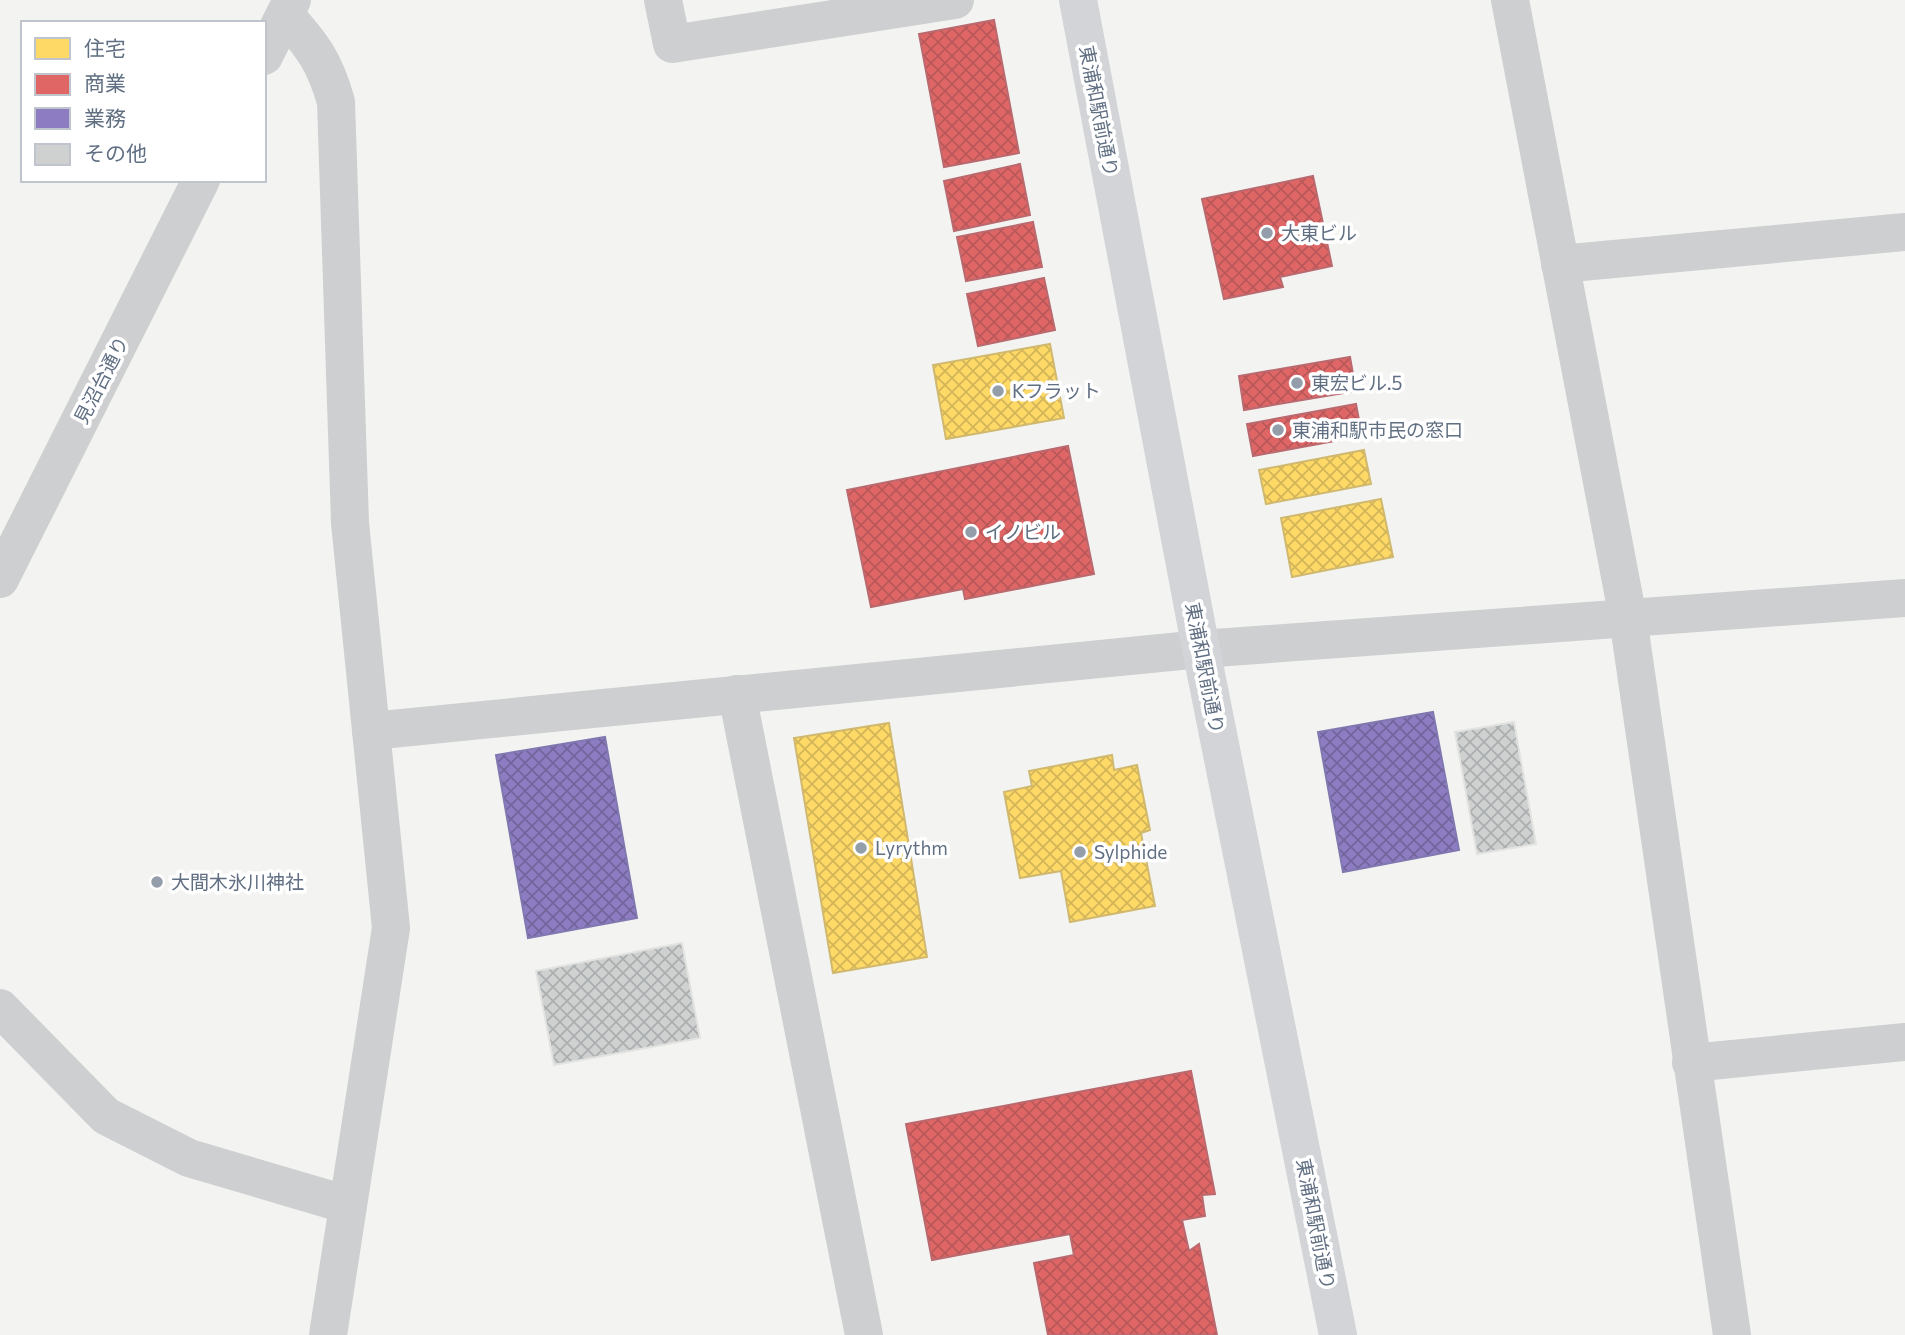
<svg xmlns="http://www.w3.org/2000/svg" width="1905" height="1335" font-family="Commissioner,'Noto Sans JP',sans-serif">
<defs>
<pattern id="homes-cross-hatch" width="8" height="8" patternUnits="userSpaceOnUse" patternTransform="scale(1.75)"><rect width="8" height="8" fill="#ffd966"/><path d="M0 0l8 8M0 8l8-8" fill="none" stroke="#d2b459"/></pattern>
<pattern id="shops-cross-hatch" width="8" height="8" patternUnits="userSpaceOnUse" patternTransform="scale(1.75)"><rect width="8" height="8" fill="#e06666"/><path d="M0 0l8 8M0 8l8-8" fill="none" stroke="#b95859"/></pattern>
<pattern id="offices-cross-hatch" width="8" height="8" patternUnits="userSpaceOnUse" patternTransform="scale(1.75)"><rect width="8" height="8" fill="#8e7cc3"/><path d="M0 0l8 8M0 8l8-8" fill="none" stroke="#72659c"/></pattern>
<pattern id="building-cross-hatch" width="8" height="8" patternUnits="userSpaceOnUse" patternTransform="scale(1.75)"><rect width="8" height="8" fill="#cfd1d1"/><path d="M0 0l8 8M0 8l8-8" fill="none" stroke="#abaeaf"/></pattern>
</defs>
<rect width="100%" height="100%" fill="#f3f4f1"/>
<!-- homes -->
<g fill="url(#homes-cross-hatch)" stroke="#d0b96f" stroke-width="2">
<path d="M1050 344 1064 418 946 439 933 365Z"/>
<path d="M1364 450 1371 484 1266 504 1259 470Z"/>
<path d="M1381 499 1393 557 1292 577 1281 518Z"/>
<path d="M889 723 927 957 833 973 794 738Z"/>
<path d="M1112 755 1114 770 1137 765 1150 830 1141 833 1155 906 1070 922 1061 871 1020 878 1004 792 1032 786 1029 771Z"/>
</g>
<!-- shops -->
<g fill="url(#shops-cross-hatch)" stroke="#ba696f" stroke-width="2">
<path d="M994 20 1019 153 944 167 919 34Z"/>
<path d="M1020 164 1030 215 954 231 944 181Z"/>
<path d="M1313 176 1332 266 1280 277 1283 287 1224 299 1202 199Z"/>
<path d="M1033 222 1042 267 966 281 957 237Z"/>
<path d="M1044 278 1055 330 978 346 967 294Z"/>
<path d="M1350 357 1356 391 1244 410 1239 376Z"/>
<path d="M1356 404 1362 436 1253 456 1247 424Z"/>
<path d="M1068 446 1094 574 965 599 963 589 871 607 847 490Z"/>
<path d="M1191 1071 1215 1194 1202 1195 1205 1216 1182 1220 1189 1251 1199 1244 1217 1335H1048L1034 1263 1074 1255 1070 1234 932 1260 906 1124Z"/>
</g>
<!-- offices -->
<g fill="url(#offices-cross-hatch)" stroke="#8078b0" stroke-width="2">
<path d="M1433 712 1459 850 1343 872 1318 732Z"/>
<path d="M605 737 637 918 528 938 496 755Z"/>
</g>
<!-- building -->
<g fill="url(#building-cross-hatch)" stroke="#e2e3e1" stroke-width="2">
<path d="M1514 722 1536 844 1477 854 1455 732Z"/>
<path d="M682 943 700 1038 554 1065 536 971Z"/>
</g>
<g fill="none" stroke-linecap="round" stroke-linejoin="round">
<!-- minor -->
<g stroke="#cecfd0" stroke-width="38">
<path d="M663 0 672 44 955 0"/>
<path d="M1560 264 1905 232"/>
<path d="M737 694 864 1335"/>
<path d="M371 731 1201 649"/>
<path d="M0 1008 106 1116 189 1158 348 1205"/>
<path d="M1691 1063 1905 1042"/>
</g>
<!-- tertiary -->
<g stroke="#cecfd0" stroke-width="38">
<path d="M1510 0 1628 618 1732 1335"/>
<path d="M285 15C312 45 325 62 336 102L350 523 391 928 328 1335"/>
<path d="M264 56 292 0"/>
<path d="M0 579 201 180"/>
<path d="M1201 649 1905 598"/>
</g>
<!-- secondary -->
<path stroke="#d2d4d7" stroke-width="38" d="M1078 0 1201 649 1338 1335"/>
</g>
<!-- markers -->
<g fill="#949eaa" stroke="#fff" stroke-width="2.5">
<circle cx="1267" cy="233" r="7"/>
<circle cx="1297" cy="383" r="7"/>
<circle cx="998" cy="391" r="7"/>
<circle cx="1278" cy="430" r="7"/>
<circle cx="971" cy="532" r="7"/>
<circle cx="861" cy="848" r="7"/>
<circle cx="1080" cy="852" r="7"/>
<circle cx="157" cy="882" r="7"/>
</g>
<g text-anchor="middle" stroke-width="7" stroke-linejoin="round" paint-order="stroke">
<!-- street labels -->
<g font-size="19" fill="#616f83" stroke="#fff">
<text transform="translate(1099 111) rotate(79)" y="7">東浦和駅前通り</text>
<text transform="translate(101 380) rotate(-63)" y="7">見沼台通り</text>
<text transform="translate(1205 668) rotate(79)" y="7">東浦和駅前通り</text>
<text transform="translate(1316 1224) rotate(79)" y="7">東浦和駅前通り</text>
</g>
<!-- poi labels -->
<g font-size="19" fill="#616f83" stroke="#fff" text-anchor="start">
<text x="1281" y="240">大東ビル</text>
<text x="1311" y="390">東宏ビル.5</text>
<text x="1012" y="398">Kフラット</text>
<text x="1292" y="437">東浦和駅市民の窓口</text>
<text x="985" y="539">イノビル</text>
<text x="875" y="855">Lyrythm</text>
<text x="1094" y="859">Sylphide</text>
<text x="171" y="889">大間木氷川神社</text>
</g>
</g>
<!-- legend -->
<rect x="21" y="21" width="245" height="161" fill="#ffffff" stroke="#c0c5cd" stroke-width="2"/>
<rect x="35" y="38" width="35" height="21" fill="#ffd966" stroke="#c0c5cd" stroke-width="2"/>
<text x="84" y="56" font-size="21" fill="#616f83">住宅</text>
<rect x="35" y="74" width="35" height="21" fill="#e06666" stroke="#c0c5cd" stroke-width="2"/>
<text x="84" y="91" font-size="21" fill="#616f83">商業</text>
<rect x="35" y="108" width="35" height="21" fill="#8e7cc3" stroke="#c0c5cd" stroke-width="2"/>
<text x="84" y="126" font-size="21" fill="#616f83">業務</text>
<rect x="35" y="144" width="35" height="21" fill="#cfd1d1" stroke="#c0c5cd" stroke-width="2"/>
<text x="84" y="161" font-size="21" fill="#616f83">その他</text>
</svg>
